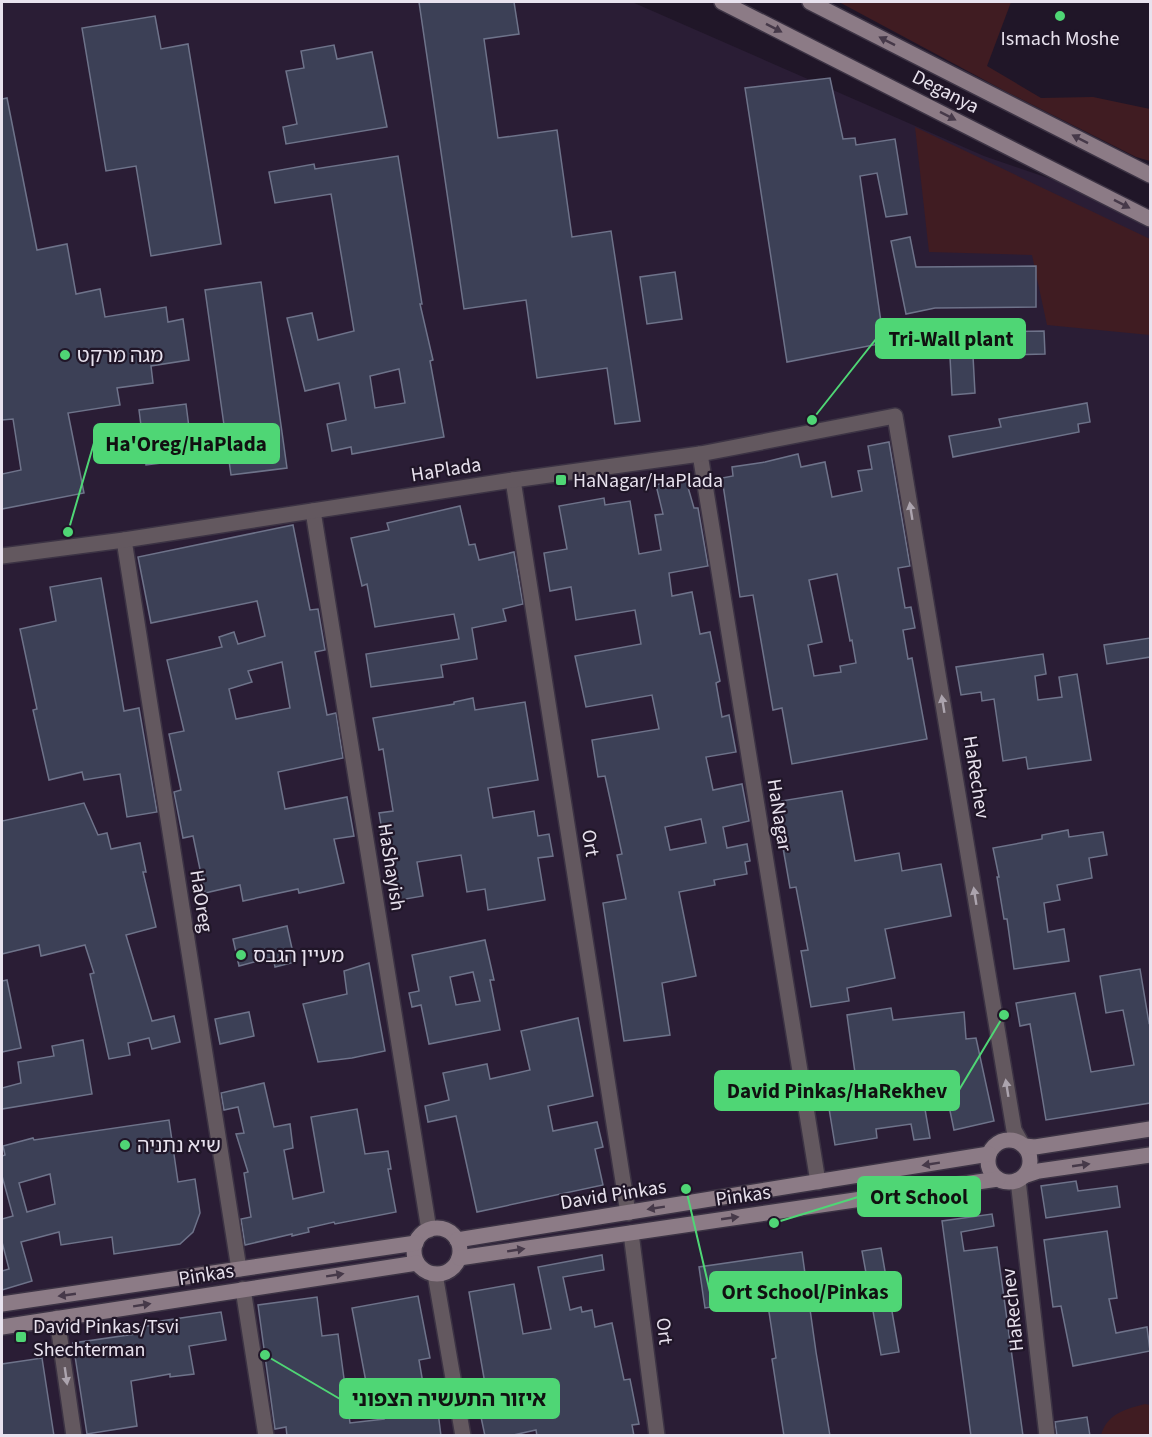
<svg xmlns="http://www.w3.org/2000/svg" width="1152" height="1437" font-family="'Source Sans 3','Noto Sans Hebrew',sans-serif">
<rect width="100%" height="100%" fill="#201628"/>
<!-- built -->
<path fill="#2a1d35" d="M2 2H632L984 156 1150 213V1435L2 1436Z"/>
<!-- green -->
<g fill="#401c22">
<path d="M839 2H1011L987 66 1041 98 1093 97 1150 109V161L1136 157 1003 90Z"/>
<path d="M915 127 1150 239V335L1047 325 1032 255 929 252Z"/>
<path d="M1145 1404 1150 1405V1435H1101C1107 1414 1125 1409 1145 1404Z"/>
</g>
<!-- building -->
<g fill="#3c4056" stroke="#6e738a" stroke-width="1.5" fill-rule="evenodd">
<path d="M419 2H514L519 34 484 39 498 138 557 130 572 237 611 231 640 421 615 424 607 368 537 378 526 300 464 309Z"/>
<path d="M155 16 161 49 188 44 221 244 151 256 136 166 106 171 82 28Z"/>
<path d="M334 45 337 59 372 52 387 127 286 144 283 127 297 124 286 71 304 68 301 51Z"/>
<path d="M830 78 843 139 855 138 856 145 895 139 907 214 886 217 877 173 860 176 884 343 787 362 745 88Z"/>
<path d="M7 98 37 250 67 244 76 294 100 289 105 317 166 307 168 322 183 319 189 360 151 366 153 383 117 388 120 405 68 413 84 493 2 509V474L21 470 13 419 2 420V99Z"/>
<path d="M398 156 422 304H420L433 360 430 361 444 437 352 454 351 447 332 451 327 424 346 420 339 383 305 391 287 318 312 313 318 340 354 331 331 194 275 203 269 172 314 164 315 169ZM399 369 405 403 375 408 370 376Z"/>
<path d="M910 237 916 267 1036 266V307L935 308 906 314 891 241Z"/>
<path d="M675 272 682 319 647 324 640 277Z"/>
<path d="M261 282 287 468 231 475 205 290Z"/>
<path d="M1044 331 1045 354 973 356 975 393 952 395 950 357H947L946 333Z"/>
<path d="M1087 403 1090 422 1078 424 1079 432 953 457 949 436 1001 427 999 419Z"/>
<path d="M186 404 193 459 146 465 139 410Z"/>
<path d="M889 442 910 566 898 568 905 608 911 607 915 628 903 630 908 659 912 658 927 739 792 764 782 708 773 710 753 595 740 597 722 478 733 476 732 467 765 462 798 454 801 467 825 462 832 497 862 491 858 471 872 469 868 446ZM837 574 850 641 852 640 856 663 840 666 841 672 814 676 808 645 822 642 809 580Z"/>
<path d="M685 477 694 508H698L708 566 669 573 672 596 692 592 700 634 710 632 720 681 716 683 722 717 729 715 736 752 706 757 713 790 742 784 749 821 723 827 727 848 747 844 750 861 745 862 747 874 714 880 715 885 679 892 696 976 662 983 670 1035 624 1041 603 903 626 899 617 855 622 854 605 776 598 777 592 740 659 729 652 695 586 707 575 656 641 644 635 610 576 620 571 587 550 591 544 553 567 549 559 506 604 498 605 505 630 501 639 554 661 550 655 515 663 514 656 485ZM701 819 706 843 670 850 665 827Z"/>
<path d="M460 506 469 545 475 544 479 560 514 552 523 604 503 609 506 621 472 628 477 659 441 665 443 677 371 687 366 654 459 639 454 614 375 627 367 584 362 586 351 538 389 530 387 523Z"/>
<path d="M293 525 310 610 318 609 325 650 315 652 327 715 336 713 343 758 278 772 285 809 347 797 354 836 334 839 344 883 299 893 298 889 243 901 240 885 205 893 193 836 183 838 174 792 181 790 169 734 184 731 167 660 222 647 219 637 234 632 238 644 265 636 257 601 151 623 138 557ZM282 662 290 708 236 719 229 689 252 682 248 671Z"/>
<path d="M101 578 124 711 139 708 157 812 127 817 120 774 84 780 82 772 49 780 33 710 37 709 20 629 56 621 50 587Z"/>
<path d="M1150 638V657L1107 664 1104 645Z"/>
<path d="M1043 654 1046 674 1035 676 1038 700 1062 697 1059 677 1077 674 1091 760 1028 769 1026 757 1003 761 994 699 982 701 981 692 961 695 956 667Z"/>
<path d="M473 698 475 710 525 702 538 780 488 788 493 818 534 811 538 836 549 834 553 856 538 858 545 900 488 910 485 889 467 892 461 855 417 862 423 896 394 901 379 813 393 811 383 749 379 750 373 718 454 704V702Z"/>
<path d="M842 791 855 861 899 853 902 871 941 864 951 916 885 929 895 978 847 988 849 1001 811 1007 801 951 808 950 796 887 790 888 775 802Z"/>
<path d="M84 803 98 835 107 833 111 849 140 843 146 872H143L156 927 126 935 152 1021 174 1016 180 1042 152 1049 149 1038 128 1043 130 1055 109 1059 90 974 94 973 85 945 41 956 39 945 2 954V821Z"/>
<path d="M1068 830 1069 837 1103 832 1107 855 1089 858 1092 878 1057 885 1060 900 1044 903 1048 932 1064 929 1069 961 1014 969 1007 919H1004L997 877H999L993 848 1042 839V835Z"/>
<path d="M287 926 295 962 275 967 273 957 239 966 233 939Z"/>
<path d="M485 940 494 980H490L500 1030 429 1044 421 1005 412 1007 409 993 419 991 412 955ZM473 972 480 1001 456 1005 450 977Z"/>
<path d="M369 963 385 1051 352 1058 318 1062 303 1004 347 994 344 971Z"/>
<path d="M1140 969 1149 1023 1150 1022V1103L1046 1120 1030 1024 1020 1026 1016 1003 1075 993 1091 1072 1134 1065 1123 1010 1106 1013 1100 976Z"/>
<path d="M7 980 21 1048 2 1052V981Z"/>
<path d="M891 1008 893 1020 964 1012 966 1039 976 1038 994 1121 954 1130 944 1082 921 1086 930 1138 914 1140 911 1124 876 1129 877 1138 835 1145 824 1078 855 1073 847 1015Z"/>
<path d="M249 1012 254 1036 220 1044 215 1019Z"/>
<path d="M578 1018 593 1096 548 1106 553 1131 597 1122 603 1147 595 1149 603 1185 477 1212 456 1116 428 1122 425 1106 449 1100 443 1073 487 1064 490 1079 530 1070 521 1031Z"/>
<path d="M83 1040 92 1094 2 1109V1088L21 1083 18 1062 54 1056 52 1046Z"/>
<path d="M264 1083 274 1127 290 1124 293 1148 284 1150 293 1199 324 1192 311 1117 357 1109 365 1154 388 1151 391 1169H388L396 1212 335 1224 334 1222 308 1228 309 1232 292 1236V1234L245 1245 241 1219 251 1217 244 1173 248 1172 236 1134 244 1133 238 1107 224 1110 221 1093Z"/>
<path d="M169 1120 178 1182 195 1179 200 1213 193 1232 180 1244 114 1254 112 1237 61 1245 59 1232 21 1242 32 1281 2 1290V1271L9 1269 2 1242V1219L13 1216 2 1176V1156L5 1155 3 1146 33 1138 34 1140ZM50 1174 55 1204 27 1212 19 1183Z"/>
<path d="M1076 1181 1078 1191 1117 1186 1120 1207 1046 1218 1041 1186Z"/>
<path d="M992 1214 994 1226 961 1232 964 1251 997 1247 1023 1436H971L942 1221Z"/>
<path d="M1107 1231 1117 1298 1109 1299 1116 1333 1147 1327 1150 1351 1073 1366 1061 1306 1053 1307 1044 1240Z"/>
<path d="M881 1248 899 1352 881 1355 862 1251Z"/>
<path d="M802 1252 816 1352 830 1436H784L772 1359 776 1358 767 1299 705 1308 699 1267Z"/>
<path d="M602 1255 604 1270 563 1277 570 1310 581 1307 582 1312 592 1310 595 1327 612 1323 624 1380 630 1379 639 1424 632 1425 634 1436H537L536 1430 509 1436H485L478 1403 488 1401 469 1292 514 1284 523 1334 551 1329 538 1267Z"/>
<path d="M418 1296 430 1358 419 1360 428 1413 438 1412 441 1436H287L286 1427 275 1429 258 1305 317 1297 322 1336 338 1334 350 1423 384 1419 376 1380 366 1382 352 1308Z"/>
<path d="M221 1312 226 1340 189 1346 194 1374 170 1377V1374L131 1381 137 1426 87 1434 73 1343 135 1334 134 1328 161 1324V1321Z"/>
<path d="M42 1358 54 1436H2V1364Z"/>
<path d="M1087 1417 1090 1436H1057L1055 1422Z"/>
</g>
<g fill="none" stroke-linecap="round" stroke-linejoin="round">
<defs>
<g id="street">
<path d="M700 454 818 1182"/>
<path d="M513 480 628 1213"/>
<path d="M313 511 429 1230"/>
<path d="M124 540 239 1269"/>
<path d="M2 556 124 540 513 480 700 454 895 416 1014 1130 1022 1144"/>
<path d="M1018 1180 1047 1436"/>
<path d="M631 1233 657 1436"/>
<path d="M435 1274 463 1436"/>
<path d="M243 1289 266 1436"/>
<path d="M57 1318 74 1436"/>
</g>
<g id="secondary">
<path d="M722 2 1150 219"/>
<path d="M810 2 1150 175"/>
<circle cx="1009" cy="1161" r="21"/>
<path d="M1025 1146 1035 1147 1150 1129"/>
<path d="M1024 1176 1039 1171 1150 1155"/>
<circle cx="437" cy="1251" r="23"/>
<path d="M457 1240 989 1154"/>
<path d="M459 1258 998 1179"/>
<path d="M2 1304 416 1243"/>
<path d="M2 1327 417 1263"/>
</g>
</defs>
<!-- street casing -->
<use href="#street" stroke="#3c3344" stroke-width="18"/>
<!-- secondary casing -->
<use href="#secondary" stroke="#3c3344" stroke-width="18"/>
<!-- street -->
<use href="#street" stroke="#63585f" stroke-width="15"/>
<!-- secondary -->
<use href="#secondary" stroke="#8c7b86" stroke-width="15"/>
</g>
<!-- one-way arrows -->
<defs><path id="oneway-solid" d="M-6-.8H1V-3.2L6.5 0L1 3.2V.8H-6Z" transform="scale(1.5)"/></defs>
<g fill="#463949">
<use href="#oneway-solid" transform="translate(774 28) rotate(27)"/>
<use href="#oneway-solid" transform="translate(887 41) rotate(-153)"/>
<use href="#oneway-solid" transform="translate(948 116) rotate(27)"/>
<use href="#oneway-solid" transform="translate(1080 139) rotate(-153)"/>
<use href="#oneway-solid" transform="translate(1122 204) rotate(27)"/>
<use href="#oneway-solid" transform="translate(931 1164) rotate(171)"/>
<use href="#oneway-solid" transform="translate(1081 1165) rotate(-8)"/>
<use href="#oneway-solid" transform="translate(656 1208) rotate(171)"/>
<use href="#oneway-solid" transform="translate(730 1218) rotate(-8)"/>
<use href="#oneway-solid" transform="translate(516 1250) rotate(-9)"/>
<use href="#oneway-solid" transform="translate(335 1275) rotate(-9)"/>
<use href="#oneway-solid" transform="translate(67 1295) rotate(172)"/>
<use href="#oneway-solid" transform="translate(142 1305) rotate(-9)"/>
</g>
<g fill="#aca4ae">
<use href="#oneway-solid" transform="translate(911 511) rotate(-99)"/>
<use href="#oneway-solid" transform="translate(943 704) rotate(-99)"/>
<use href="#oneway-solid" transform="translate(975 896) rotate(-99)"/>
<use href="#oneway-solid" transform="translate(1007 1088) rotate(-99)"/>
<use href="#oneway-solid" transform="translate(66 1376) rotate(82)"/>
</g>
<!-- markers -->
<g fill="#4fd675" stroke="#201628" stroke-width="2">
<circle cx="1060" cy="16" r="6"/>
<circle cx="65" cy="355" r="6"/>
<rect x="555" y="474" width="12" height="12" rx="3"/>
<circle cx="241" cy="955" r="6"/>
<circle cx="125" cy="1145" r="6"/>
<rect x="15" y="1331" width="12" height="12" rx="3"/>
</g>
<g text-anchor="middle" stroke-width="4.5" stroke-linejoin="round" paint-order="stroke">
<!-- poi labels -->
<g font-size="20" fill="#e8e2ee" stroke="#201628" text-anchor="start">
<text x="1060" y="45" text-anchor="middle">Ismach Moshe</text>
<text x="77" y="362">מגה מרקט</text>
<text x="573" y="487">HaNagar/HaPlada</text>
<text x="253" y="962">מעיין הגבס</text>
<text x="137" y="1152">שיא נתניה</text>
<text x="33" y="1333">David Pinkas/Tsvi<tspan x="33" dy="23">Shechterman</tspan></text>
</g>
<!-- street labels -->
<g font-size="20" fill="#e8e2ee" stroke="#201628">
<text transform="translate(946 91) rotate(27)" y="7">Deganya</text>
<text transform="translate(446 469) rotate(-9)" y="7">HaPlada</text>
<text transform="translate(977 777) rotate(81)" y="7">HaRechev</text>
<text transform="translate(780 815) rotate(81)" y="7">HaNagar</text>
<text transform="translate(591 843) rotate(81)" y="7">Ort</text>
<text transform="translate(392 867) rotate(81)" y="7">HaShayish</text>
<text transform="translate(202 901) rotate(81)" y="7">HaOreg</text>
<text transform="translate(613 1194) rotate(-9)" y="7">David Pinkas</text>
<text transform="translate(743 1195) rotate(-8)" y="7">Pinkas</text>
<text transform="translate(206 1274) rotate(-9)" y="7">Pinkas</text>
<text transform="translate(1012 1310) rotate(-96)" y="7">HaRechev</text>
<text transform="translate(665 1331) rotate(83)" y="7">Ort</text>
</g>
</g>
<!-- callouts -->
<path fill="none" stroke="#4fd675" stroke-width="2" d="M812 420L876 339M68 532L94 443M1004 1015L959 1090M774 1223L858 1197M686 1189L710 1292M265 1355L340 1399"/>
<g fill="#4fd675" stroke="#201628" stroke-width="2">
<circle cx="812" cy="420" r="6"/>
<circle cx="68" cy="532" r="6"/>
<circle cx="1004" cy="1015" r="6"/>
<circle cx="774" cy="1223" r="6"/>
<circle cx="686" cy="1189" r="6"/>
<circle cx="265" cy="1355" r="6"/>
</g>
<g fill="#4fd675" stroke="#4fd675" stroke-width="2">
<rect x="876" y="319" width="149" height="39" rx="6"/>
<rect x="94" y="424" width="185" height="39" rx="6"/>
<rect x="715" y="1071" width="244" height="39" rx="6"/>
<rect x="858" y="1177" width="122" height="39" rx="6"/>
<rect x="710" y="1272" width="191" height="39" rx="6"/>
<rect x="340" y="1379" width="219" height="39" rx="6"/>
</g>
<g font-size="21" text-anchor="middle" font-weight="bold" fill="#111">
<text x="951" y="346">Tri-Wall plant</text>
<text x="186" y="451">Ha'Oreg/HaPlada</text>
<text x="837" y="1098">David Pinkas/HaRekhev</text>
<text x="919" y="1204">Ort School</text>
<text x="805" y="1299">Ort School/Pinkas</text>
<text x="449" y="1406">איזור התעשיה הצפוני</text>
</g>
<!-- border -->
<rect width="1152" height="1437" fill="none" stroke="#e8e2ee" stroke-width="6"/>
</svg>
